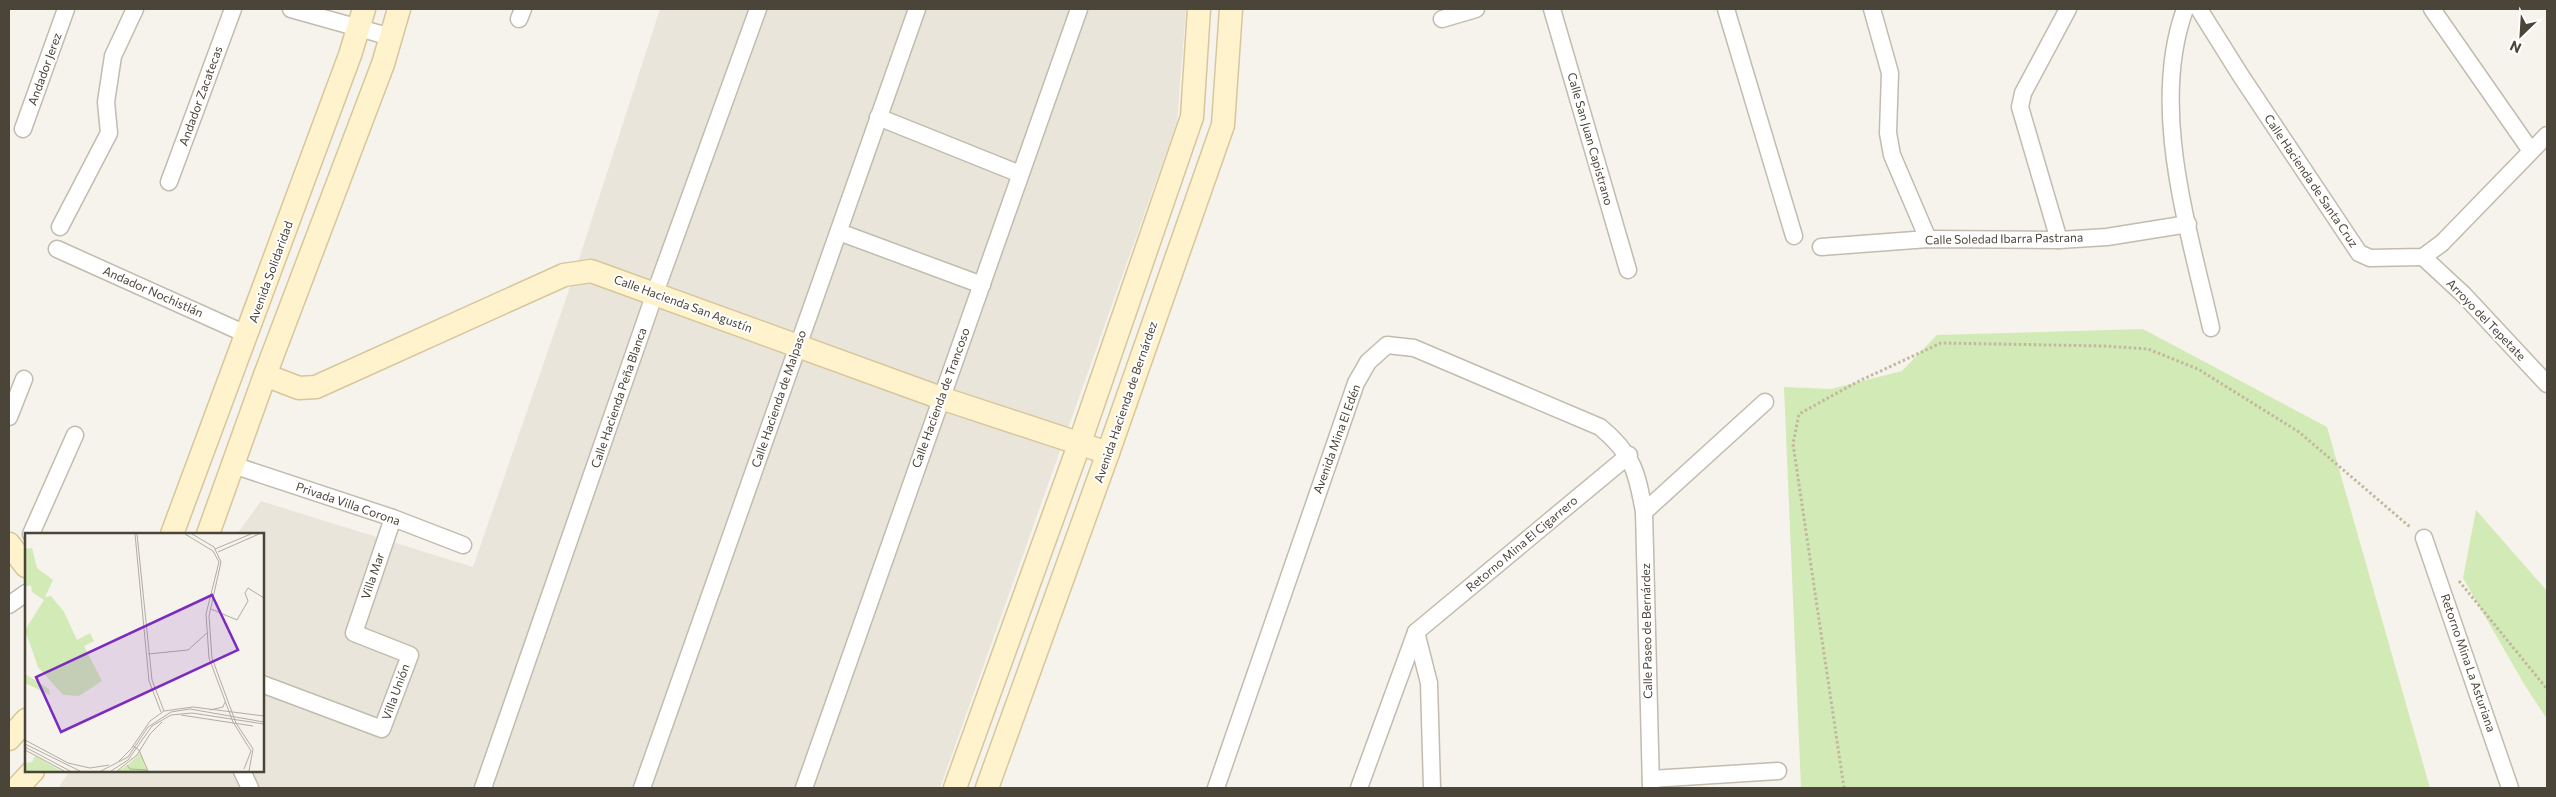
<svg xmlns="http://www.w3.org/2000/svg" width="2556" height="797" font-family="Commissioner,sans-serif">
<rect width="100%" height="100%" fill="#f6f3ec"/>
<!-- residential -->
<path fill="#eae5da" d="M660 9H1186L1177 122 940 788H58L70 771H262V534H237L261 501 473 567 569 290Z"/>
<!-- green -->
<g fill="#d2eab5">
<path d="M2143 329 2327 427 2430 788H1801L1784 387 1831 389 1902 371 1937 335Z"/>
<path d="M2476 510 2547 591V719L2524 684 2463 578Z"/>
</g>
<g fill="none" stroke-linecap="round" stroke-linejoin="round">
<defs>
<g id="street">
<path d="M291 9 391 37"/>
<path d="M1552 9 1628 270"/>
<path d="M1726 9 1794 236"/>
<path d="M1872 9 1890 73 1888 133 1892 155 1928 239"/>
<path d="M2185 9C2149 108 2189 229 2211 328"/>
<path d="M2199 9 2241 76 2359 253 2370 258 2423 257 2442 243 2547 135"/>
<path d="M2432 9 2531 151"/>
<path d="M519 19 523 9"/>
<path d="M1442 19 1476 9"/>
<path d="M878 117 1020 174"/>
<path d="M23 129 66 9"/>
<path d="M169 182 233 9"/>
<path d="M60 227 109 133 106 102 113 56 135 9"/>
<path d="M839 232 982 285"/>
<path d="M2059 240 2020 107 2023 93 2068 9"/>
<path d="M1821 247 1928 239 2059 240 2107 237 2188 224"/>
<path d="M57 249 248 335"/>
<path d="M2423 257 2463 294 2547 384"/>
<path d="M9 417 24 379"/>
<path d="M233 465 393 518 463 545"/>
<path d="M1644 512 1765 402"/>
<path d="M31 534 75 435"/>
<path d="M2424 538 2510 788"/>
<path d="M9 605 26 593"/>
<path d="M1416 632 1429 683 1432 788"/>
<path d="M262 684 382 729 410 655 354 633 393 518"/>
<path d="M242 771 250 788"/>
<path d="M1651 779 1778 771"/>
<path d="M483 788 655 293 758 9"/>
<path d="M642 788 917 9"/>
<path d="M804 788 1079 9"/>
<path d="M1216 788 1356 383 1368 362 1387 345 1414 348 1600 427C1633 454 1637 472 1644 512L1651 788"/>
<path d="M1359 788 1416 632 1629 455"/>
</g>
<g id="secondary">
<path d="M265 375 299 388 316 387 564 275 591 271 941 398 1108 453"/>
<path d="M172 534 350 55 364 9"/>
<path d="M208 534 265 375 383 64 399 9"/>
<path d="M9 544 26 566"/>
<path d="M9 739 26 720"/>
<path d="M17 788 33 771"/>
<path d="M955 788 1079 445 1192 117 1199 9"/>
<path d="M987 788 1108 453 1223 125 1231 9"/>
</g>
</defs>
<!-- street casing -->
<use href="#street" stroke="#c2bbae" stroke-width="19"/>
<!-- secondary casing -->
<use href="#secondary" stroke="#d6c79b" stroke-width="25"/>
<!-- path -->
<g stroke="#c4b79f" stroke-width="3" stroke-dasharray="2.5 2.5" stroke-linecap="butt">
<path d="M2459 581 2547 689"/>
<path d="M1844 788 1793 444 1799 414 1857 382 1941 343 2104 346 2148 349 2198 369 2299 432 2410 527"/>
</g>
<!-- street -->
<use href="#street" stroke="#fff" stroke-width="16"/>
<!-- secondary -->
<use href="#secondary" stroke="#fff3cd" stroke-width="22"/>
</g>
<g text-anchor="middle" stroke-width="4" stroke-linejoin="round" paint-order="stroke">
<!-- street labels -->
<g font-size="12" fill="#4b4439" stroke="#fff">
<text transform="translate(45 69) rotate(-70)" y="4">Andador Jerez</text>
<text transform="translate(201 96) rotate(-70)" y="4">Andador Zacatecas</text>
<text transform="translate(1590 139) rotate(74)" y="4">Calle San Juan Capistrano</text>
<text transform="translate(2311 181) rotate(56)" y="4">Calle Hacienda de Santa Cruz</text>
<text transform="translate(2004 239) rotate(-1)" y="4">Calle Soledad Ibarra Pastrana</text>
<text transform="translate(271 272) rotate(-70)" y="4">Avenida Solidaridad</text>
<text transform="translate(153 292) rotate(24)" y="4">Andador Nochistlán</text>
<text transform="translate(683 304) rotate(20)" y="4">Calle Hacienda San Agustín</text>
<text transform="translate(2486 320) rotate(46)" y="4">Arroyo del Tepetate</text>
<text transform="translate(619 398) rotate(-71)" y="4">Calle Hacienda Peña Blanca</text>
<text transform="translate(941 398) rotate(-70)" y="4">Calle Hacienda de Trancoso</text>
<text transform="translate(779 399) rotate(-71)" y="4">Calle Hacienda de Malpaso</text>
<text transform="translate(1126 402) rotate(-71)" y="4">Avenida Hacienda de Bernárdez</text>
<text transform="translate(1337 439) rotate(-70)" y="4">Avenida Mina El Edén</text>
<text transform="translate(348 504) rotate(19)" y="4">Privada Villa Corona</text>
<text transform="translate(1522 544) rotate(-40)" y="4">Retorno Mina El Cigarrero</text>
<text transform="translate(373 576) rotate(-71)" y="4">Villa Mar</text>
<text transform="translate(1647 631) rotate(-91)" y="4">Calle Paseo de Bernárdez</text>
<text transform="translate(2468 663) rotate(71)" y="4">Retorno Mina La Asturiana</text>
<text transform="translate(396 692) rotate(-70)" y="4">Villa Unión</text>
</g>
</g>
<!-- overview -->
<g transform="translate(25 533)">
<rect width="239" height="239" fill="#f6f3ec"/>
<path d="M7 15 12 35 28 47 20 64 26 63 39 79 52 107 65 100 69 108 59 113 77 148 54 163 38 162 13 134 0 97 19 67 7 59 6 52 0 54V16ZM0 141 24 156 25 162 0 150ZM115 220 122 238H93L104 231ZM10 223 36 238H0V230L7 229Z" fill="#d2eab5"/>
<path fill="none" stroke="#b2ada4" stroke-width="1" d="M110 1 124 148 136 179M112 1 127 147 139 178M160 1 188 18 194 29 181 81 184 125 208 189M167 1 189 14 196 29 184 83 187 125 211 190M190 16 226 1M193 19 234 1M186 76 212 87 223 68 220 60 223 55 239 65M123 121 163 117 182 100M185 177 198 174 200 169M156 182 228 193M208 189 226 218 219 236M211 190 228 216 224 238M0 207 43 230 65 235 84 232M0 211 55 238M108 213 114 217 123 238M0 214 45 238M0 217 39 238M94 228 106 216 125 188 139 178 168 174 239 183M102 232 105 236 122 237M76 238 103 224 123 194 146 179 165 176 239 189M86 238 103 227 127 193 146 182 167 180 239 191M92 238 112 222 125 201 137 189"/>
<path fill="#7b2cbf" fill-opacity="0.15" stroke="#7b2cbf" stroke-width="2.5" d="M187 62 213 117 36 199 11 144Z"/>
<rect width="239" height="239" fill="none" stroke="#4b4439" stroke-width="2.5"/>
</g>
<!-- border -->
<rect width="2556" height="797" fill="none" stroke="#4b4439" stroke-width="20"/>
<!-- north arrow -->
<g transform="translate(2521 35) rotate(205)" stroke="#ffffff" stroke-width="4" paint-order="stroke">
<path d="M0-4L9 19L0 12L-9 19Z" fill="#4b4439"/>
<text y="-8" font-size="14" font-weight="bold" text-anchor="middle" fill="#4b4439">N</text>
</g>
</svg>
